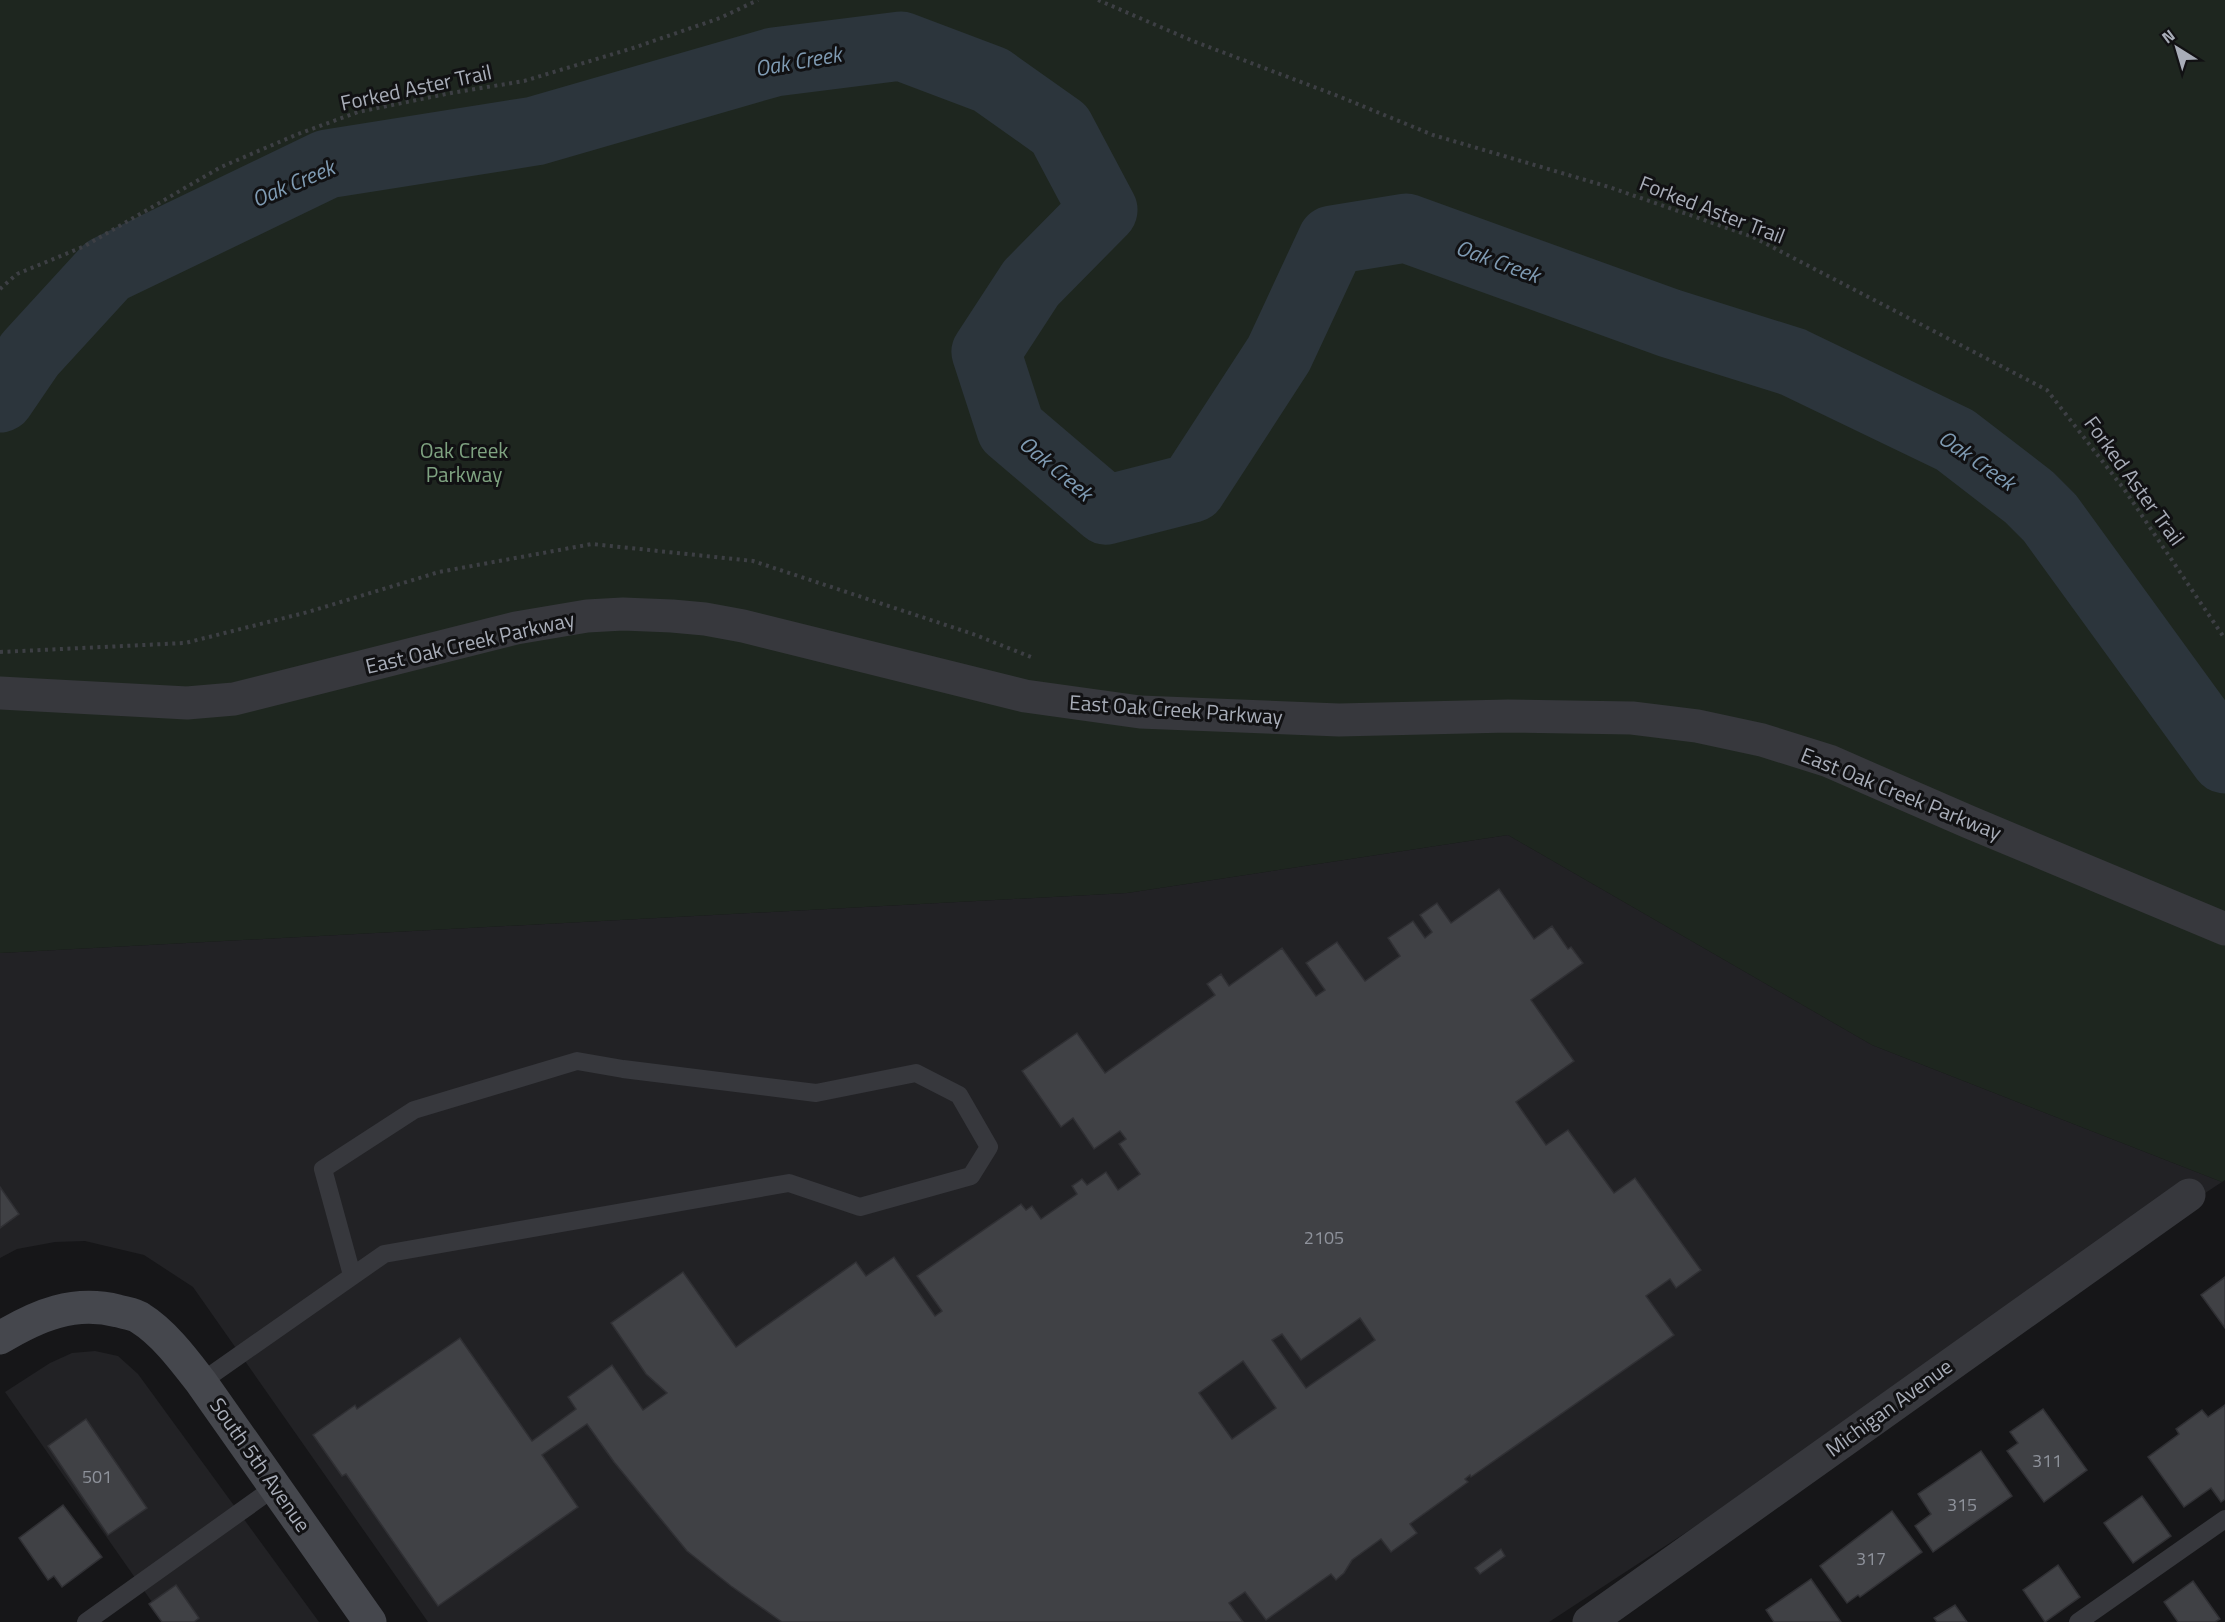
<svg xmlns="http://www.w3.org/2000/svg" width="2225" height="1622" font-family="'Titillium Web',sans-serif">
<rect width="100%" height="100%" fill="#161618"/>
<!-- built -->
<g fill="#222225">
<path d="M1508 835 1872 1045 2222 1182 1549 1622H428L193 1287 144 1255 85 1241 55 1242 17 1249 0 1258V953L1127 893Z"/>
<path d="M95 1351 118 1356 138 1374 319 1622H166L5 1392 50 1363 72 1353Z"/>
</g>
<!-- green -->
<path fill="#1e261f" d="M0 0H2225V1180L2222 1182 1872 1045 1508 835 1127 893 0 953Z"/>
<g fill="none" stroke-linecap="round" stroke-linejoin="round">
<!-- river -->
<path stroke="#2c353c" stroke-width="69" d="M0 398 30 354 107 270 327 164 535 131 774 62 901 46 991 80 1060 129 1103 210 1031 283 986 352 1011 429 1106 510 1192 488 1279 354 1332 240 1406 228 1669 323 1793 362 1955 440 2029 497 2050 518 2225 759"/>
</g>
<!-- building -->
<g fill="#404145" stroke="#303034" stroke-width="1.5" fill-rule="evenodd">
<path d="M1499 889 1534 939 1552 926 1568 949 1571 947 1583 963 1531 1000 1574 1061 1516 1102 1546 1145 1568 1130 1614 1193 1635 1178 1701 1270 1676 1288 1670 1279 1646 1296 1674 1335 1471 1477 1470 1475 1465 1479 1468 1482 1410 1524 1417 1533 1391 1552 1381 1539 1352 1560 1344 1573 1336 1580 1331 1574 1266 1620 1245 1592 1229 1603 1243 1622H782L731 1586 687 1551 614 1462 587 1424 542 1455 578 1507 438 1606 346 1474 342 1476 313 1435 355 1405 357 1409 460 1338 532 1441 576 1409 568 1397 612 1365 643 1410 667 1393 646 1374 611 1323 683 1272 736 1347 856 1262 866 1276 894 1257 935 1316 942 1311 917 1276 1021 1204 1026 1210 1032 1206 1041 1219 1077 1194 1072 1186 1082 1179 1087 1185 1106 1172 1118 1190 1140 1174 1119 1144 1126 1139 1120 1131 1094 1149 1073 1118 1061 1127 1022 1071 1077 1033 1105 1073 1215 995 1207 984 1221 974 1229 986 1282 948 1316 996 1325 990 1306 963 1337 942 1365 981 1400 956 1388 938 1413 921 1425 938 1432 932 1420 915 1437 903 1451 923ZM1360 1318 1375 1340 1306 1388 1272 1340 1282 1334 1301 1360ZM1243 1361 1276 1408 1232 1439 1199 1393Z"/>
<path d="M0 1187 19 1214 0 1228Z"/>
<path d="M2225 1277V1328L2201 1295Z"/>
<path d="M2225 1405V1499L2221 1502 2211 1488 2184 1507 2148 1457 2179 1434 2176 1429 2202 1410 2208 1417Z"/>
<path d="M2043 1409 2087 1470 2044 1502 2007 1451 2018 1443 2010 1432Z"/>
<path d="M86 1419 147 1508 108 1535 48 1446Z"/>
<path d="M1981 1451 2012 1496 1933 1552 1915 1526 1931 1514 1918 1494Z"/>
<path d="M2142 1496 2171 1536 2133 1563 2104 1523Z"/>
<path d="M63 1505 102 1557 62 1587 54 1576 48 1580 19 1538Z"/>
<path d="M1892 1511 1922 1552 1860 1597 1858 1595 1847 1603 1820 1566Z"/>
<path d="M1501 1549 1505 1556 1480 1574 1475 1568Z"/>
<path d="M2058 1565 2080 1597 2045 1622 2023 1590Z"/>
<path d="M1811 1579 1841 1622H1774L1766 1610Z"/>
<path d="M2193 1581 2220 1619 2215 1622H2178L2164 1602Z"/>
<path d="M176 1585 199 1618 194 1622H162L149 1604Z"/>
<path d="M1955 1605 1967 1622H1937L1934 1618Z"/>
</g>
<g fill="none" stroke-linecap="round" stroke-linejoin="round">
<!-- path -->
<g stroke="#3d3f44" stroke-width="4" stroke-dasharray="3 4.5" stroke-linecap="butt">
<path d="M1098 0 1193 41 1338 96 1433 135 1609 187 1753 237 2047 390 2124 489 2225 639"/>
<path d="M0 289 17 274 85 246 221 167 298 134 358 112 451 93 524 81 633 48 720 18 758 0"/>
<path d="M0 652 185 643 308 612 439 572 592 544 753 561 973 634 1031 657"/>
</g>
<!-- lane -->
<g stroke="#37383d" stroke-width="18">
<path d="M201 1382 384 1254 789 1183 860 1207 971 1176 989 1147 959 1095 916 1073 816 1093 623 1069 577 1061 414 1110 323 1169 352 1275"/>
<path d="M86 1622 275 1487"/>
<path d="M2078 1622 2225 1519"/>
</g>
<!-- street -->
<g stroke="#37383d" stroke-width="33">
<path d="M0 693 187 703 234 699 516 628 587 616 623 614 672 616 705 619 743 626 1025 696 1140 712 1339 720 1508 716 1632 718 1697 726 1762 740 1829 761 1969 822 2225 929"/>
<path d="M1589 1622 2189 1195"/>
</g>
<!-- secondary -->
<path stroke="#45474d" stroke-width="33" d="M0 1338C38 1315 74 1300 118 1311 125 1313 135 1314 140 1318 164 1333 184 1360 201 1382L370 1622"/>
</g>
<g text-anchor="middle" stroke-width="6" stroke-linejoin="round" paint-order="stroke">
<!-- number labels -->
<g font-size="18" fill="#8e929b">
<text x="1324" y="1244">2105</text>
<text x="2047" y="1467">311</text>
<text x="97" y="1483">501</text>
<text x="1962" y="1511">315</text>
<text x="1871" y="1565">317</text>
</g>
<!-- street labels -->
<g font-size="21" fill="#a8adb8" stroke="#111113">
<text transform="translate(416 88) rotate(-12)" y="7">Forked Aster Trail</text>
<text transform="translate(1712 210) rotate(21)" y="7">Forked Aster Trail</text>
<text transform="translate(2134 481) rotate(54)" y="7">Forked Aster Trail</text>
<text transform="translate(470 643) rotate(-13)" y="7">East Oak Creek Parkway</text>
<text transform="translate(1176 710) rotate(4)" y="7">East Oak Creek Parkway</text>
<text transform="translate(1901 794) rotate(22)" y="7">East Oak Creek Parkway</text>
<text transform="translate(1889 1408) rotate(-36)" y="7">Michigan Avenue</text>
<text transform="translate(260 1465) rotate(55)" y="7">South 5th Avenue</text>
</g>
<!-- park labels -->
<g font-size="21" fill="#7fa381" stroke="#111113">
<text x="464" y="458">Oak Creek<tspan x="464" dy="24">Parkway</tspan></text>
</g>
<!-- water labels -->
<g font-size="22" font-style="italic" fill="#7f9bb3" stroke="#111113">
<text transform="translate(798 61) rotate(-10)" y="8">Oak Creek</text>
<text transform="translate(293 183) rotate(-23)" y="8">Oak Creek</text>
<text transform="translate(1498 261) rotate(20)" y="8">Oak Creek</text>
<text transform="translate(1977 460) rotate(35)" y="8">Oak Creek</text>
<text transform="translate(1056 468) rotate(40)" y="8">Oak Creek</text>
</g>
</g>
<!-- north arrow -->
<g transform="translate(2177 48) rotate(323)" stroke="#111113" stroke-width="4.5" paint-order="stroke">
<path d="M0-4.5L10 22L0 15L-10 22Z" fill="#a8adb8"/>
<text y="-9" font-size="16" font-weight="bold" text-anchor="middle" fill="#a8adb8">N</text>
</g>
</svg>
